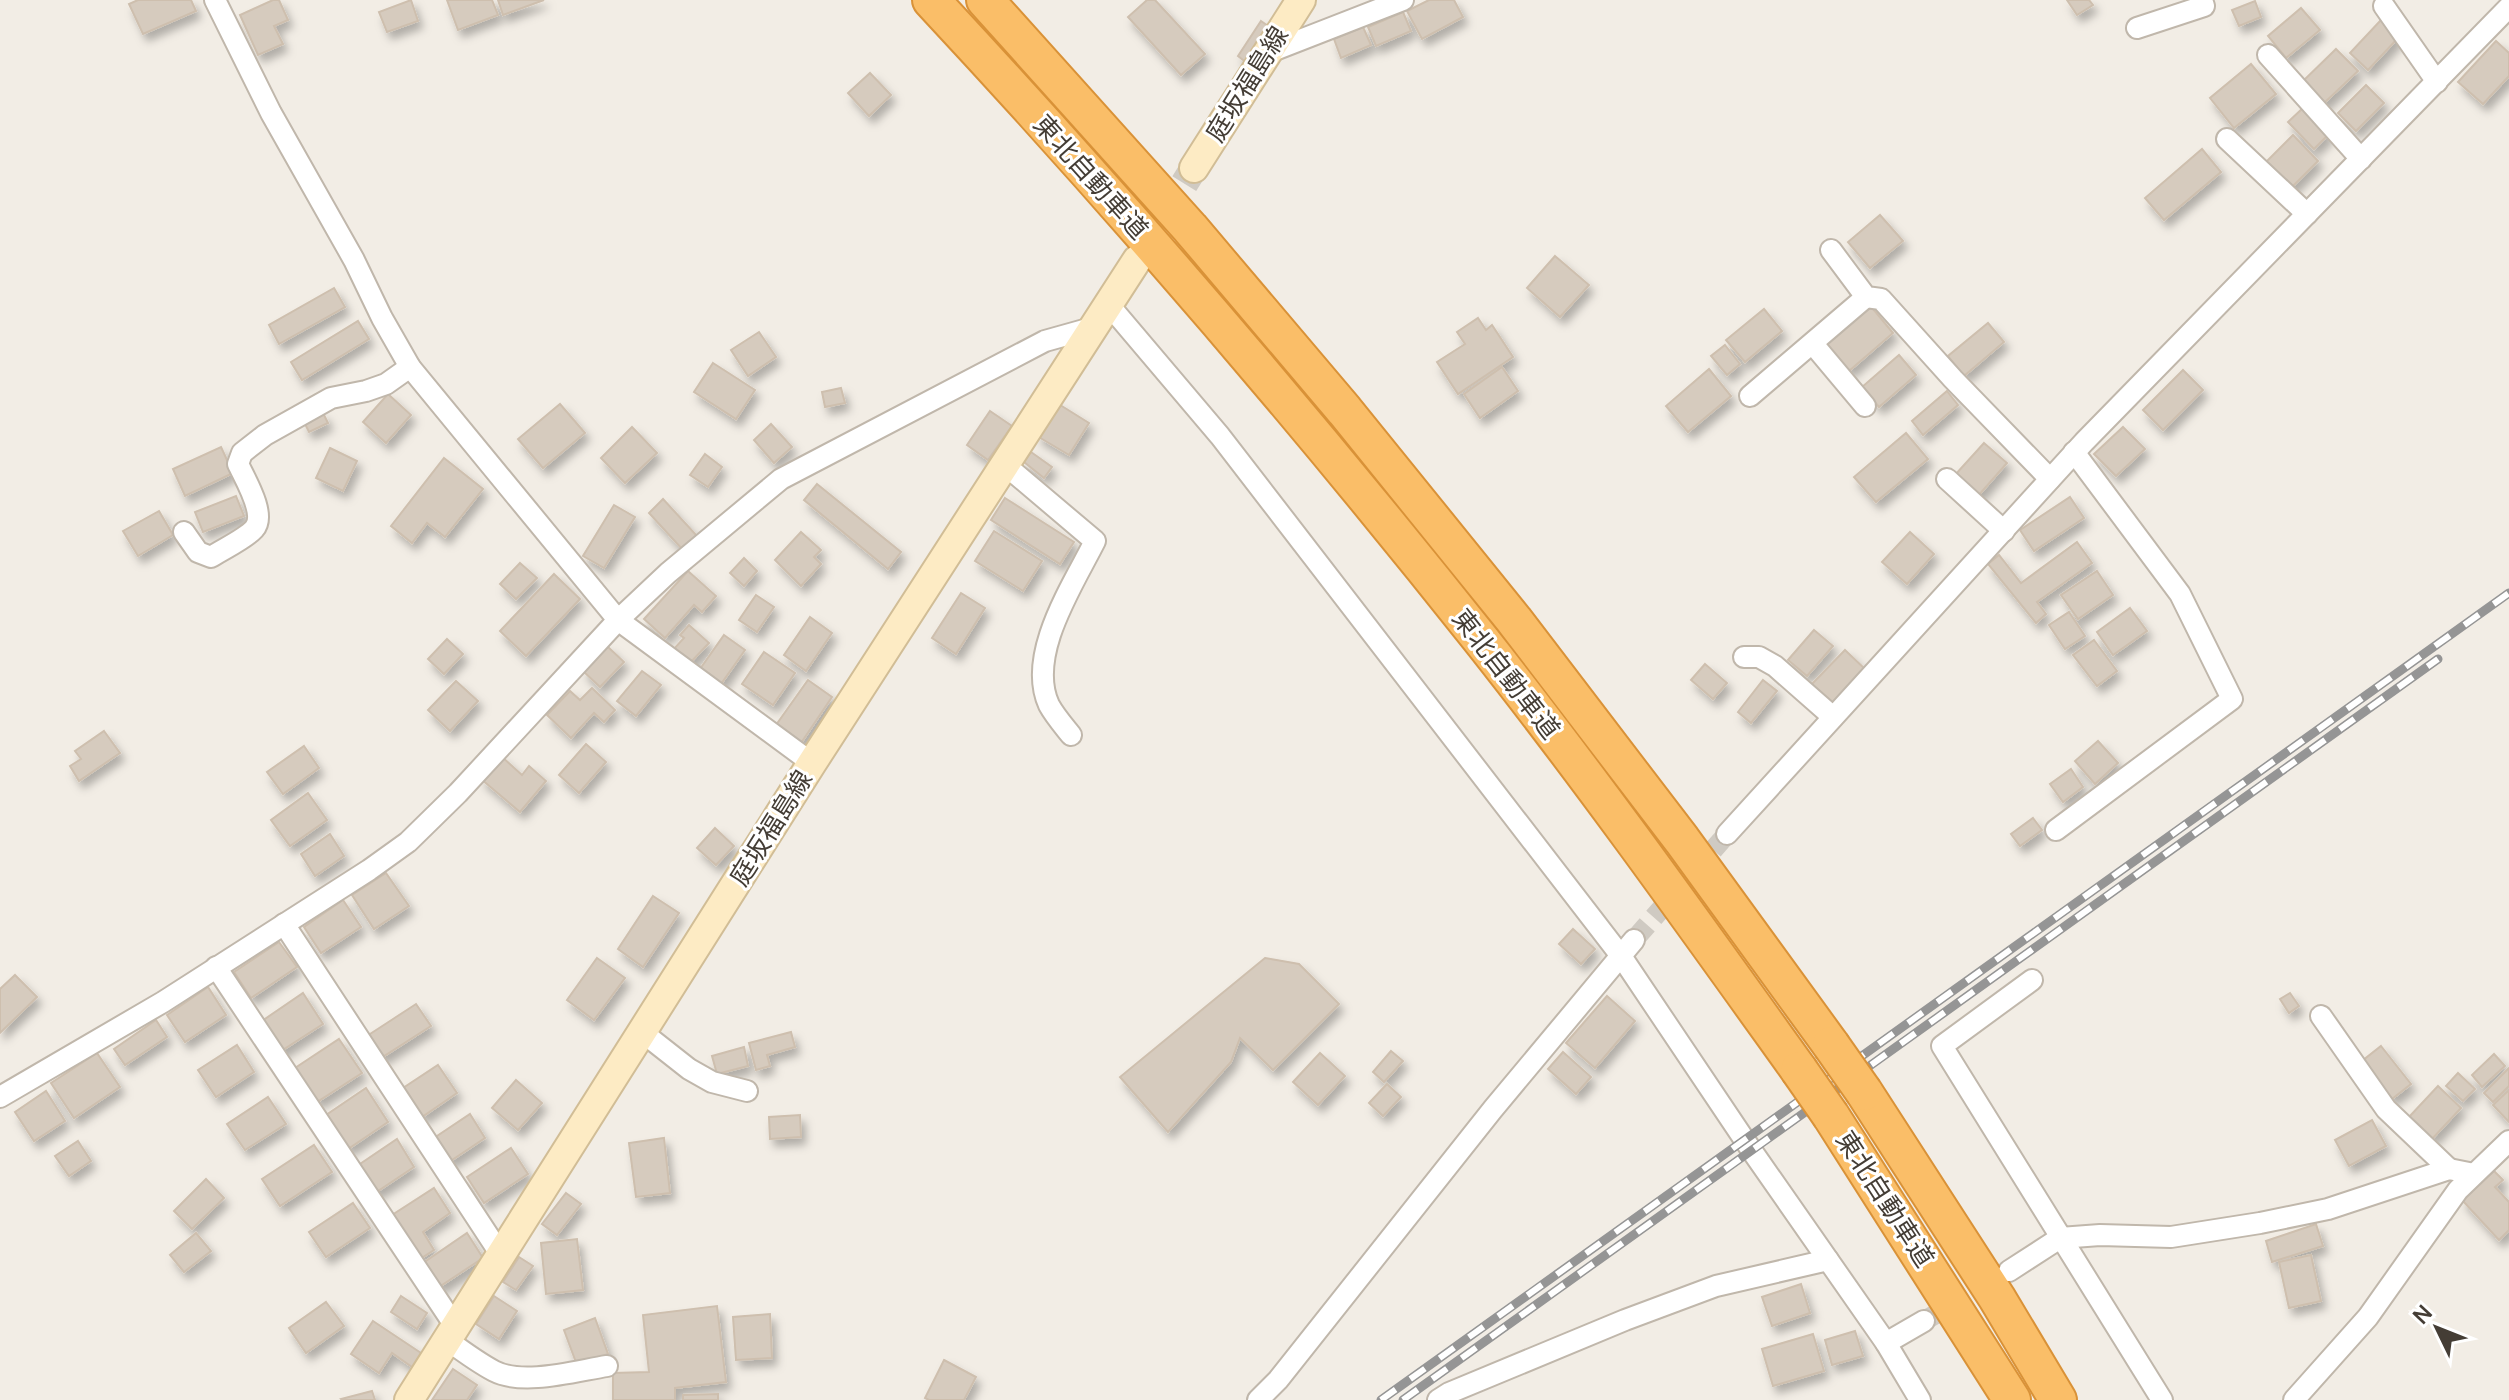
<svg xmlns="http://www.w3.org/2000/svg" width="2509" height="1400" font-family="Manrope,'Noto Sans JP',sans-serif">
<defs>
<filter id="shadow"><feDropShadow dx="4.5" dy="7" stdDeviation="4" flood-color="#0004"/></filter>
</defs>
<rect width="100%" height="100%" fill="#f2ede5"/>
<!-- building -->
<g fill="#d6cbbe" stroke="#cebfae" stroke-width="2" filter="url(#shadow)">
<path d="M138 0H191L196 11 143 34 129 4Z"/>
<path d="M273 0H279L288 20 274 26 283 44 258 55 240 15Z"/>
<path d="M411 0 418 21 387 32 379 12Z"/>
<path d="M447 0H492L498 15 458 30Z"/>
<path d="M498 0H544L503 15Z"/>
<path d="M1147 0H1155L1205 54 1181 75 1128 17Z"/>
<path d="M1429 0H1454L1463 17 1422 39 1407 11Z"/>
<path d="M2067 0H2089L2093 5 2077 15Z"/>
<path d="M2255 1 2261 17 2239 26 2232 10Z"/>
<path d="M2301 8 2320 30 2286 58 2268 36Z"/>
<path d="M1403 12 1411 31 1376 46 1368 27Z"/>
<path d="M2381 20 2399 37 2368 70 2350 53Z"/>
<path d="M1261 21 1271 28 1247 63 1238 56Z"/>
<path d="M1363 27 1371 45 1341 58 1334 39Z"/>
<path d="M2496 41 2509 53V76L2483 104 2458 82Z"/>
<path d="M2336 49 2358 71 2322 105 2301 83Z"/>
<path d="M2251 64 2276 94 2234 128 2210 98Z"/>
<path d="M870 73 891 95 869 116 848 93Z"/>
<path d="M2366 85 2384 103 2356 131 2338 113Z"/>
<path d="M2304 107 2329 134 2314 149 2288 122Z"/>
<path d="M2293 135 2318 161 2290 189 2265 163Z"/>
<path d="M2202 149 2221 172 2164 220 2145 198Z"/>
<path d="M1880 215 1903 241 1870 268 1848 242Z"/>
<path d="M1555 256 1589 285 1560 317 1527 288Z"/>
<path d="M334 288 345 307 279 344 269 325Z"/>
<path d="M1869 304 1893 333 1849 371 1824 342Z"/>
<path d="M1764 309 1782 331 1745 362 1726 340Z"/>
<path d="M1478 318 1486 330 1492 325 1513 357 1458 394 1437 362 1465 344 1457 332Z"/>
<path d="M358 321 369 339 302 380 291 362Z"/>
<path d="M1988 323 2004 342 1964 376 1948 356Z"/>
<path d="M759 332 776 357 748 376 731 350Z"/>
<path d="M1725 345 1740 364 1727 375 1711 356Z"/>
<path d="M1899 355 1916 375 1879 407 1862 387Z"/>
<path d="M713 363 755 390 736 419 694 392Z"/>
<path d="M1502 367 1518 391 1480 418 1464 394Z"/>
<path d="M1709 369 1731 396 1688 432 1666 406Z"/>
<path d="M2183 370 2203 390 2163 430 2143 410Z"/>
<path d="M841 388 845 403 825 407 822 392Z"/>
<path d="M1947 391 1958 405 1923 435 1912 421Z"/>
<path d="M388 394 411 415 386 443 363 422Z"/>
<path d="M1057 403 1089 423 1069 455 1037 436Z"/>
<path d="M560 404 585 433 543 468 518 439Z"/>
<path d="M990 411 1012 426 988 460 967 445Z"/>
<path d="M323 413 328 423 309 432 304 422Z"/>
<path d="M771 424 792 447 774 463 754 440Z"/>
<path d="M632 427 657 453 625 483 601 458Z"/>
<path d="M2123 427 2145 449 2116 476 2094 454Z"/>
<path d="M1906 433 1928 459 1876 502 1854 477Z"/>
<path d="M1984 443 2007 463 1978 496 1955 475Z"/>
<path d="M221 447 233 473 185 496 173 469Z"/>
<path d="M330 448 357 461 343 491 316 478Z"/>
<path d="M1031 452 1052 467 1044 478 1024 462Z"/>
<path d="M705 454 722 467 708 487 690 475Z"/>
<path d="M444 458 483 489 445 537 427 523 412 543 391 526Z"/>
<path d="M817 484 901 552 888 569 804 500Z"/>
<path d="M236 496 244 516 203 532 195 512Z"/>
<path d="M2070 497 2084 518 2034 551 2020 530Z"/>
<path d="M1005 498 1074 542 1060 564 991 520Z"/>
<path d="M663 499 697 536 683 550 649 513Z"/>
<path d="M614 505 635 517 604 568 583 556Z"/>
<path d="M159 511 173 535 138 556 123 531Z"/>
<path d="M994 531 1042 561 1023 591 975 561Z"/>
<path d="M801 532 821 550 814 557 821 564 801 586 775 560Z"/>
<path d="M1910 532 1934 554 1907 584 1882 562Z"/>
<path d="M2077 542 2092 563 2037 602 2046 614 2036 623 1988 564 1999 555 2021 583Z"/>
<path d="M744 558 757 571 744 586 730 573Z"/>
<path d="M520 563 537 578 516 599 500 584Z"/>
<path d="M688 571 716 596 702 612 694 605 665 638 644 619Z"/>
<path d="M2097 571 2113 595 2078 619 2061 595Z"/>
<path d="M554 574 580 599 526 656 500 631Z"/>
<path d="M961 593 985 608 956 654 932 638Z"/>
<path d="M756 595 774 607 757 632 739 620Z"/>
<path d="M2130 608 2147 631 2113 655 2097 632Z"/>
<path d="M2069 612 2085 636 2065 649 2049 625Z"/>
<path d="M810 617 832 633 806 671 784 655Z"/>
<path d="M689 625 709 643 688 665 672 651 684 638 680 635Z"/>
<path d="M1814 630 1833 646 1807 676 1788 660Z"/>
<path d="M724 635 745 650 721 684 700 669Z"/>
<path d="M447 639 463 654 444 674 428 659Z"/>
<path d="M2094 640 2117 671 2097 686 2073 655Z"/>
<path d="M607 646 624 662 600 687 583 671Z"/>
<path d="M1845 650 1866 670 1832 706 1810 686Z"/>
<path d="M764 652 795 673 773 705 742 684Z"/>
<path d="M1705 664 1727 683 1713 699 1691 680Z"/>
<path d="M642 671 661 685 636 716 617 701Z"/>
<path d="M808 680 832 697 801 743 776 725Z"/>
<path d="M1763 680 1777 691 1751 723 1738 712Z"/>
<path d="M456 681 478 701 450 731 428 710Z"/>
<path d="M592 688 615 710 604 722 594 713 571 738 547 715 570 691 580 700Z"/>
<path d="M104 731 120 753 79 781 70 766 81 759 75 751Z"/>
<path d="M2098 741 2118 763 2095 784 2075 761Z"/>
<path d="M586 744 606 762 579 793 559 775Z"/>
<path d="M304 746 319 768 283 794 267 772Z"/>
<path d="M501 756 522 775 529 766 546 781 520 812 481 779Z"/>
<path d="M2071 769 2083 787 2063 802 2050 784Z"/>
<path d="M308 793 327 820 290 846 271 820Z"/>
<path d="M2033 818 2042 830 2020 846 2011 834Z"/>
<path d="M715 828 734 846 716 865 697 848Z"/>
<path d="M330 834 344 856 315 876 301 854Z"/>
<path d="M386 873 409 906 374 929 352 895Z"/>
<path d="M653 896 679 913 643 967 618 949Z"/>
<path d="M343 900 361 927 321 953 304 927Z"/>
<path d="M1573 929 1595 949 1581 964 1559 944Z"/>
<path d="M279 942 297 967 251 998 234 972Z"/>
<path d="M597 958 625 978 594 1020 567 1000Z"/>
<path d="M1265 958 1299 964 1339 1004 1273 1070 1240 1038 1231 1062 1168 1132 1120 1077Z"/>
<path d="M15 975 37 997 0 1033V989Z"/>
<path d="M208 987 226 1015 185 1042 167 1015Z"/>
<path d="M303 993 323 1024 278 1053 259 1023Z"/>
<path d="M2290 993 2299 1006 2289 1013 2280 999Z"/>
<path d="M1607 996 1635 1021 1595 1068 1566 1043Z"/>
<path d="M416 1004 431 1026 381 1058 367 1036Z"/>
<path d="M156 1020 167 1037 125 1065 114 1049Z"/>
<path d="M791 1032 795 1047 767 1055 770 1066 756 1070 749 1043Z"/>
<path d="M339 1039 362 1073 317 1102 295 1068Z"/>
<path d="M237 1045 254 1072 216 1097 198 1070Z"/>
<path d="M2381 1046 2411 1084 2392 1099 2362 1061Z"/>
<path d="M744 1047 748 1066 717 1074 712 1056Z"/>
<path d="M1391 1051 1403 1061 1384 1082 1373 1072Z"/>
<path d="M1563 1052 1591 1077 1576 1094 1548 1069Z"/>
<path d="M97 1053 120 1087 74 1118 51 1083Z"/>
<path d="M1320 1053 1345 1076 1318 1105 1293 1082Z"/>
<path d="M2494 1054 2505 1066 2482 1087 2472 1075Z"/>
<path d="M438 1065 457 1093 422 1117 403 1088Z"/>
<path d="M2509 1068V1086L2493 1102 2484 1093Z"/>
<path d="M2458 1073 2475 1089 2463 1101 2446 1086Z"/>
<path d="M516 1080 542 1103 518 1130 492 1108Z"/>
<path d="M1387 1084 1401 1097 1383 1116 1369 1103Z"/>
<path d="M2438 1086 2461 1108 2432 1139 2409 1117Z"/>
<path d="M366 1088 388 1122 348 1149 326 1115Z"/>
<path d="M2509 1090V1122L2493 1105Z"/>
<path d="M46 1091 65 1121 34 1141 15 1112Z"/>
<path d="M268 1097 286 1124 245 1150 227 1124Z"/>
<path d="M470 1114 485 1138 449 1162 434 1138Z"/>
<path d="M800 1115 801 1137 770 1139 769 1117Z"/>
<path d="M2372 1120 2386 1146 2349 1166 2335 1140Z"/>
<path d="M664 1138 670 1193 636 1197 629 1143Z"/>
<path d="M397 1139 414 1167 375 1193 357 1166Z"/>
<path d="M78 1141 91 1161 69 1176 55 1156Z"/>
<path d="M314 1145 332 1172 280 1206 262 1179Z"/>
<path d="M511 1148 528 1174 484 1203 467 1177Z"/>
<path d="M2494 1171 2503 1180 2495 1187 2509 1202V1230L2499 1240 2462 1200Z"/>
<path d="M206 1179 224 1198 192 1229 174 1211Z"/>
<path d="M434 1188 450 1213 423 1232 434 1250 420 1259 392 1215Z"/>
<path d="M566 1193 581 1204 557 1235 542 1224Z"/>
<path d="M353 1203 370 1228 326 1257 309 1232Z"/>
<path d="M2316 1224 2323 1246 2272 1262 2266 1241Z"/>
<path d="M196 1233 211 1251 184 1272 170 1255Z"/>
<path d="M467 1233 483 1258 439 1287 423 1263Z"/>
<path d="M577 1239 583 1290 546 1294 541 1243Z"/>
<path d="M2311 1255 2321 1301 2289 1308 2279 1262Z"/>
<path d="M519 1257 533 1266 516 1290 503 1282Z"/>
<path d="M1801 1284 1810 1313 1772 1326 1762 1297Z"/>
<path d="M401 1296 427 1313 417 1329 391 1312Z"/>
<path d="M494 1296 517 1311 499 1339 476 1324Z"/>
<path d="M326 1302 344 1326 306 1353 289 1328Z"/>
<path d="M717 1306 726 1382 675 1388V1400H613V1373L649 1372 643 1315Z"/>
<path d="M770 1314 772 1358 736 1360 733 1317Z"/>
<path d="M595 1318 608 1354 577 1365 564 1330Z"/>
<path d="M373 1321 421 1353 412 1367 392 1353 379 1373 351 1354Z"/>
<path d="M1855 1331 1863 1356 1832 1365 1825 1340Z"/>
<path d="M1813 1334 1824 1371 1773 1386 1762 1349Z"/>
<path d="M944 1360 976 1377 964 1400H929L925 1398Z"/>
<path d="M453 1369 477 1385 467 1400H432Z"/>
<path d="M372 1391 375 1400H342L341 1399Z"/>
<path d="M718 1394V1400H683V1395Z"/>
</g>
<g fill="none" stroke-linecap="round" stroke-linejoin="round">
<!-- minor-tunnel -->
<g stroke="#cfcac2" stroke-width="20" stroke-dasharray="20 10" stroke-linecap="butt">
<path d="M1634 940 1727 834"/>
<path d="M1924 1321 1995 1279"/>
</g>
<!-- secondary-tunnel -->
<path stroke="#cfcac2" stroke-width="28" stroke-dasharray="28 14" stroke-linecap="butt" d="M1140 255 1194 168"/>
<defs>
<g id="minor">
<path d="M215 0 271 113 354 260 382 318 410 367 618 620 812 763"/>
<path d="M2384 6 2437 82"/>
<path d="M2137 28 2204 6 2202 0"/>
<path d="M1267 53 1403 0"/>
<path d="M2268 55 2361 159"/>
<path d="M2227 139 2307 214"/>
<path d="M1831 250 1866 297 1881 299 1953 379 2050 479"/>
<path d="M1109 305 1220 436 1621 956 1752 1151 1886 1343 1920 1400"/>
<path d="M1813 344 1865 406"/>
<path d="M1750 396 1866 297"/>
<path d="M1004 464 1095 541C1073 585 1026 655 1049 705 1055 716 1063 725 1071 735"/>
<path d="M1947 479 2004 531"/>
<path d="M184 532 198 552 211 557C223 549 245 539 254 529 267 515 245 479 238 464L242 453 265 435 331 398 366 391 386 384 410 367"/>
<path d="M1744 657H1759L1775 666 1833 717"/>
<path d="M2056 830 2232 699 2180 594 2074 452"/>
<path d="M1727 834 2084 442 2509 7"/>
<path d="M284 924 501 1255"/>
<path d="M216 967 455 1326"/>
<path d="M2032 980 1942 1046 2162 1400"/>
<path d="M2321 1016 2386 1109 2449 1169"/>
<path d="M642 1032 689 1069 712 1082 747 1091"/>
<path d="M0 1097 163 1002 369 870 408 842 458 793 618 620 668 573 781 479 1045 341 1095 327"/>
<path d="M2009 1271 2060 1238 2100 1235 2171 1237 2260 1223 2328 1209 2449 1169 2474 1174"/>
<path d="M446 1339C461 1350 477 1362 494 1371 523 1386 575 1371 607 1366"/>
<path d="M1886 1343 1924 1321"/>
<path d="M1258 1400 1278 1380 1493 1109 1634 940"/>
<path d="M1438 1400 1449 1393 1625 1320 1716 1286 1828 1260"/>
<path d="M2294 1400 2368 1317 2458 1190 2509 1141"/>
</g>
<g id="secondary">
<path d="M1194 168 1301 0"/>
<path d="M409 1400 812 763 1137 260"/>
</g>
<g id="motorway">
<path d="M931 0C1123 206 1307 421 1482 641 1592 780 1695 925 1799 1070"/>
<path d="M985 0 1190 228 1345 411 1514 620 1682 840 1831 1045"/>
<path d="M1864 1092 1997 1298 2058 1400"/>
<path d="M1831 1116 2012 1400"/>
</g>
</defs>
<!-- minor casing -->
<use href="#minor" stroke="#c0b7ab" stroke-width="24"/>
<!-- secondary casing -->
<use href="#secondary" stroke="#d1bd96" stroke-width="32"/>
<!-- motorway casing -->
<use href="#motorway" stroke="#d99238" stroke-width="40"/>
<!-- minor -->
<use href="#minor" stroke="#fff" stroke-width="20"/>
<!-- secondary -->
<use href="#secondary" stroke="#fdebc4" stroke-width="28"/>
<!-- motorway -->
<use href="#motorway" stroke="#fabe68" stroke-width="36"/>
<defs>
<g id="rail">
<path d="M1381 1400 2509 593"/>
<path d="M1403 1400 2438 659"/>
</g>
</defs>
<!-- rail casing -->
<use href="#rail" stroke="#959595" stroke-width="9"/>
<!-- rail -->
<use href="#rail" stroke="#fff" stroke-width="6" stroke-dasharray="18" stroke-linecap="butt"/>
<defs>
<g id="motorway-bridge">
<path d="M1831 1045 1864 1092"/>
<path d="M1799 1070 1831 1116"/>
</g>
</defs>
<!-- motorway-bridge casing -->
<use href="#motorway-bridge" stroke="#d99238" stroke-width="40" stroke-linecap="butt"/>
<!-- motorway-bridge -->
<use href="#motorway-bridge" stroke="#fabe68" stroke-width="36"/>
</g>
<g text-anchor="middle" stroke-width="6" stroke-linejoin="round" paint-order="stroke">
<!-- street labels -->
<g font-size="26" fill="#443d35" stroke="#fff">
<text transform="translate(1247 84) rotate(-58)" y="9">庭坂福島線</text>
<text transform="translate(1091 177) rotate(48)" y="9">東北自動車道</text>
<text transform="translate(1506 674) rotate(52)" y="9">東北自動車道</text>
<text transform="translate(771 828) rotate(-58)" y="9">庭坂福島線</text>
<text transform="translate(1885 1199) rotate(57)" y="9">東北自動車道</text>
</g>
</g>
<!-- north arrow -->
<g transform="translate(2437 1328) rotate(313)" stroke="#ffffff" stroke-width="6" paint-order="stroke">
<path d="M0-6L14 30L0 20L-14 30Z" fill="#443d35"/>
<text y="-12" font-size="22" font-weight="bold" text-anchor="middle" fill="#443d35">N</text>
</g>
</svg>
